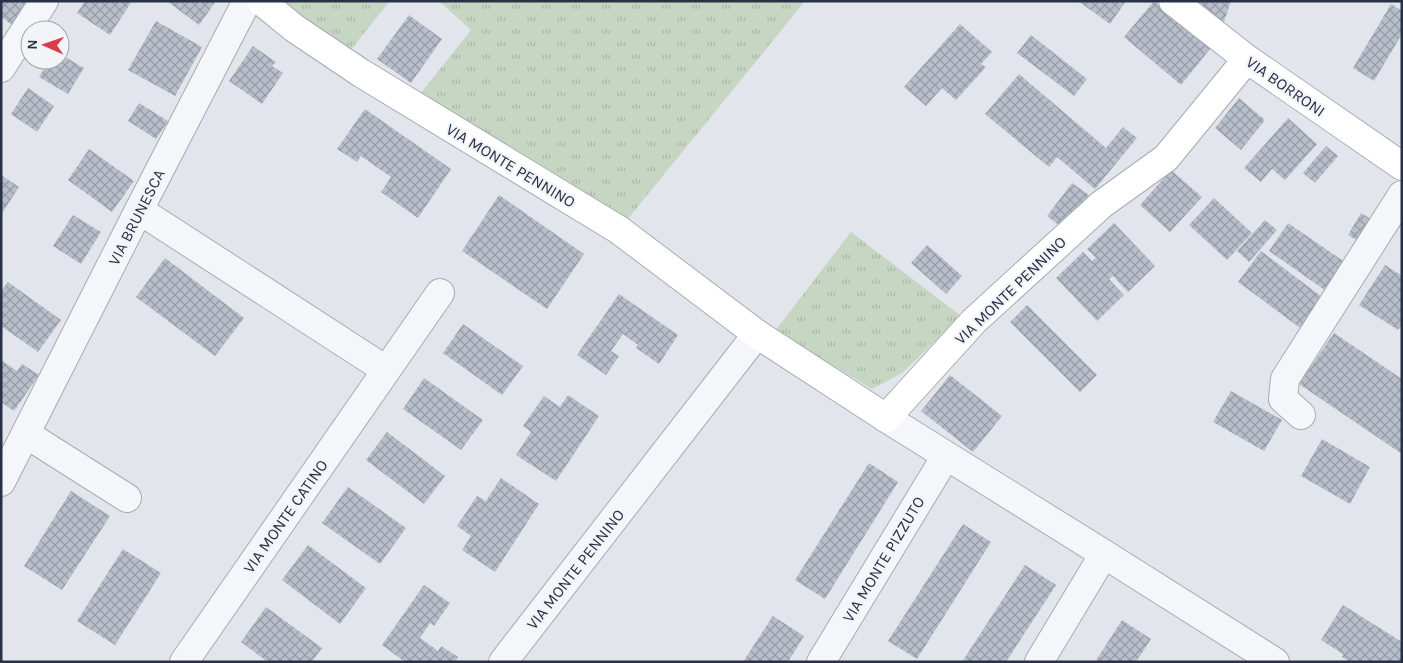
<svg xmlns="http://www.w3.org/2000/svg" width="1403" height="663" font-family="Karla,sans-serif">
<defs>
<pattern id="grass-tufts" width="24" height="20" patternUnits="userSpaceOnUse" patternTransform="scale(1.25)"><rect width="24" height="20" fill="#c6d6c2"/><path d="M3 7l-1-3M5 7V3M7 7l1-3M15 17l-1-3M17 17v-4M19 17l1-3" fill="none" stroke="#aab8a8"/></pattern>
<pattern id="building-cross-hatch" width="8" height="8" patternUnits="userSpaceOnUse" patternTransform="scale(1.25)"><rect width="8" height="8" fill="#b8beca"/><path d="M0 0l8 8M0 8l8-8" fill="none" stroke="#969ba6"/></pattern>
</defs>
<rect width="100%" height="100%" fill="#e2e5eb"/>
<!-- grass -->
<g fill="url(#grass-tufts)">
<path d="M284 1H390L348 53Z"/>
<path d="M439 1H805L627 220 416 99 471 30Z"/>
<path d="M851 232 961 316 902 373 872 389 775 331Z"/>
</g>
<!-- building -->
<g fill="url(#building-cross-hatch)">
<path d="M1 1H28L12 25 1 17Z"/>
<path d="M85 1H132L110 35 77 13Z"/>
<path d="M169 1H216L199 25 168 2Z"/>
<path d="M1078 1H1126L1110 24Z"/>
<path d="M1154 1 1210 49 1181 85 1124 37Z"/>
<path d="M1189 1H1231L1222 28Z"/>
<path d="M1391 4 1402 11V34L1374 81 1353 68Z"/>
<path d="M409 15 442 39 411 83 377 59Z"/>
<path d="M156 21 202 47 175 96 128 70Z"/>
<path d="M960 24 992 52 981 64 986 67 956 100 942 88 926 106 904 87Z"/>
<path d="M1031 35 1087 79 1074 96 1017 53Z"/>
<path d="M253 46 276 62 272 66 283 73 262 104 229 81Z"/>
<path d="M60 54 84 68 68 94 39 77 49 60H60Z"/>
<path d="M1019 74 1106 148 1123 127 1137 138 1095 189 1057 157 1049 167 985 114Z"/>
<path d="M28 88 54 106 37 132 11 114Z"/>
<path d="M1239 98 1265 120 1241 150 1215 128Z"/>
<path d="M139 103 168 121 156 139 128 121Z"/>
<path d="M365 109 451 169 418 218 381 192 391 177 361 156 357 162 337 149Z"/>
<path d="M1288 118 1317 144 1285 180 1272 169 1261 182 1244 168Z"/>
<path d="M1326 146 1338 156 1315 183 1303 173Z"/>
<path d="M89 149 134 181 112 212 68 180Z"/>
<path d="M1171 170 1202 197 1170 232 1140 205Z"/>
<path d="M1 175 19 187 1 215Z"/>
<path d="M1072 183 1089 195 1064 229 1047 216Z"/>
<path d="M499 195 584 254 547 309 462 251Z"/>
<path d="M1214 198 1252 233 1227 260 1189 225Z"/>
<path d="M1361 213 1376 222 1363 244 1348 235Z"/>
<path d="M73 215 101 232 81 264 53 246Z"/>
<path d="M1265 220 1277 230 1249 262 1237 251Z"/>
<path d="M1114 223 1155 266 1128 292 1113 276 1109 279 1124 295 1097 321 1056 278 1083 252 1092 261 1096 258 1087 249Z"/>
<path d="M1288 223 1349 265 1329 293 1269 251Z"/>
<path d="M927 245 962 276 946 294 911 263Z"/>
<path d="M1261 251 1326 300 1303 330 1238 282Z"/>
<path d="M165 258 244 318 215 356 136 297Z"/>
<path d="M1385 265 1402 276V325L1398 330 1359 305Z"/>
<path d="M8 282 61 320 38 352 1 326V291Z"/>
<path d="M619 294 678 335 659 364 636 348 638 345 623 334 611 351 619 356 606 375 577 355Z"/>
<path d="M1027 305 1097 375 1080 392 1010 322Z"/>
<path d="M463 324 523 366 502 395 443 353Z"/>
<path d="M1334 333 1402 379V454L1299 384Z"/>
<path d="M1 360 17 371 22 364 39 375 14 411 1 402Z"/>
<path d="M950 375 1002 416 973 452 921 411Z"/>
<path d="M424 378 483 420 461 450 403 409Z"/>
<path d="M1231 391 1282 420 1264 451 1213 422Z"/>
<path d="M568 395 599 416 556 481 516 455 531 432 523 426 544 396 560 407Z"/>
<path d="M387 432 445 476 424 504 366 460Z"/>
<path d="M1322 439 1370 467 1350 504 1301 476Z"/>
<path d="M869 463 898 482 825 599 795 580Z"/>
<path d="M501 478 539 504 495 572 462 550 471 536 457 526 477 496 486 501Z"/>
<path d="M348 487 406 528 380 564 322 523Z"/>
<path d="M71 491 110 516 62 590 24 566Z"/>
<path d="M963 524 991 542 917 659 888 641Z"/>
<path d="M308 545 366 588 340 624 282 580Z"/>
<path d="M123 549 161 573 115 645 77 621Z"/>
<path d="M1025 565 1056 585 1006 662H962Z"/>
<path d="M424 585 450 603 434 626 430 623 420 638 438 651 441 646 458 657 455 662H405L382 645Z"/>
<path d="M1343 605 1402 642V662H1345L1347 660 1342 657 1343 654 1321 640Z"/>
<path d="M266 607 322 648 312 662H268L241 642Z"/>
<path d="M773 616 804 636 788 662H743Z"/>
<path d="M1122 620 1151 639 1136 662H1095Z"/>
</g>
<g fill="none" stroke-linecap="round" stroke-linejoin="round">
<defs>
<g id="street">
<path d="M1 68 44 1"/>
<path d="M139 210 386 370"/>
<path d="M1301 415 1283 399 1285 379 1402 195"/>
<path d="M886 418 1104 554 1275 662"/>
<path d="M26 434 127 498"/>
<path d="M1 482 139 210 247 1"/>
<path d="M184 662 440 293"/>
<path d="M503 662 757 334"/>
<path d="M821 662 946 456"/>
<path d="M1039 662 1104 554"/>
</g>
<g id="secondary">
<path d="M261 1 294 28 361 73 619 230 757 334 886 418 974 321 1102 204 1166 158 1247 59"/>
<path d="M1173 1 1247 59 1402 166"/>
</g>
</defs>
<!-- street casing -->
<use href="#street" stroke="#a6abb6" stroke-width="30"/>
<!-- secondary casing -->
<use href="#secondary" stroke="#a6abb6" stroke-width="30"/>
<!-- street -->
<use href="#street" stroke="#f5f6f9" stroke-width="28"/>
<!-- secondary -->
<use href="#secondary" stroke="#fff" stroke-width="28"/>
</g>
<g text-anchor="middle" stroke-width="4.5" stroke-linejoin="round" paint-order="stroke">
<!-- street labels -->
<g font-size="16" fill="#283145" stroke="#f2f4f8">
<text transform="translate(1286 86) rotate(35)" y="6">VIA BORRONI</text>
<text transform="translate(511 165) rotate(31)" y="6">VIA MONTE PENNINO</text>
<text transform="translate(136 217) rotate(-63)" y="6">VIA BRUNESCA</text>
<text transform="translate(1010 290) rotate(-44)" y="6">VIA MONTE PENNINO</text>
<text transform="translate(285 516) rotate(-55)" y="6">VIA MONTE CATINO</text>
<text transform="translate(883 559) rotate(-59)" y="6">VIA MONTE PIZZUTO</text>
<text transform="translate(575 569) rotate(-52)" y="6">VIA MONTE PENNINO</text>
</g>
</g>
<!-- border -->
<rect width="1403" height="663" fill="none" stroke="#283145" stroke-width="5"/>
<!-- north arrow -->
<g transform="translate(45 45) rotate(272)"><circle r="24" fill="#f2f4f8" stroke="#a1a6b0"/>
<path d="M0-4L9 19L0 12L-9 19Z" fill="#db3c4b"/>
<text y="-8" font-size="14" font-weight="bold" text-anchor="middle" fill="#283145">N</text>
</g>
</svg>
